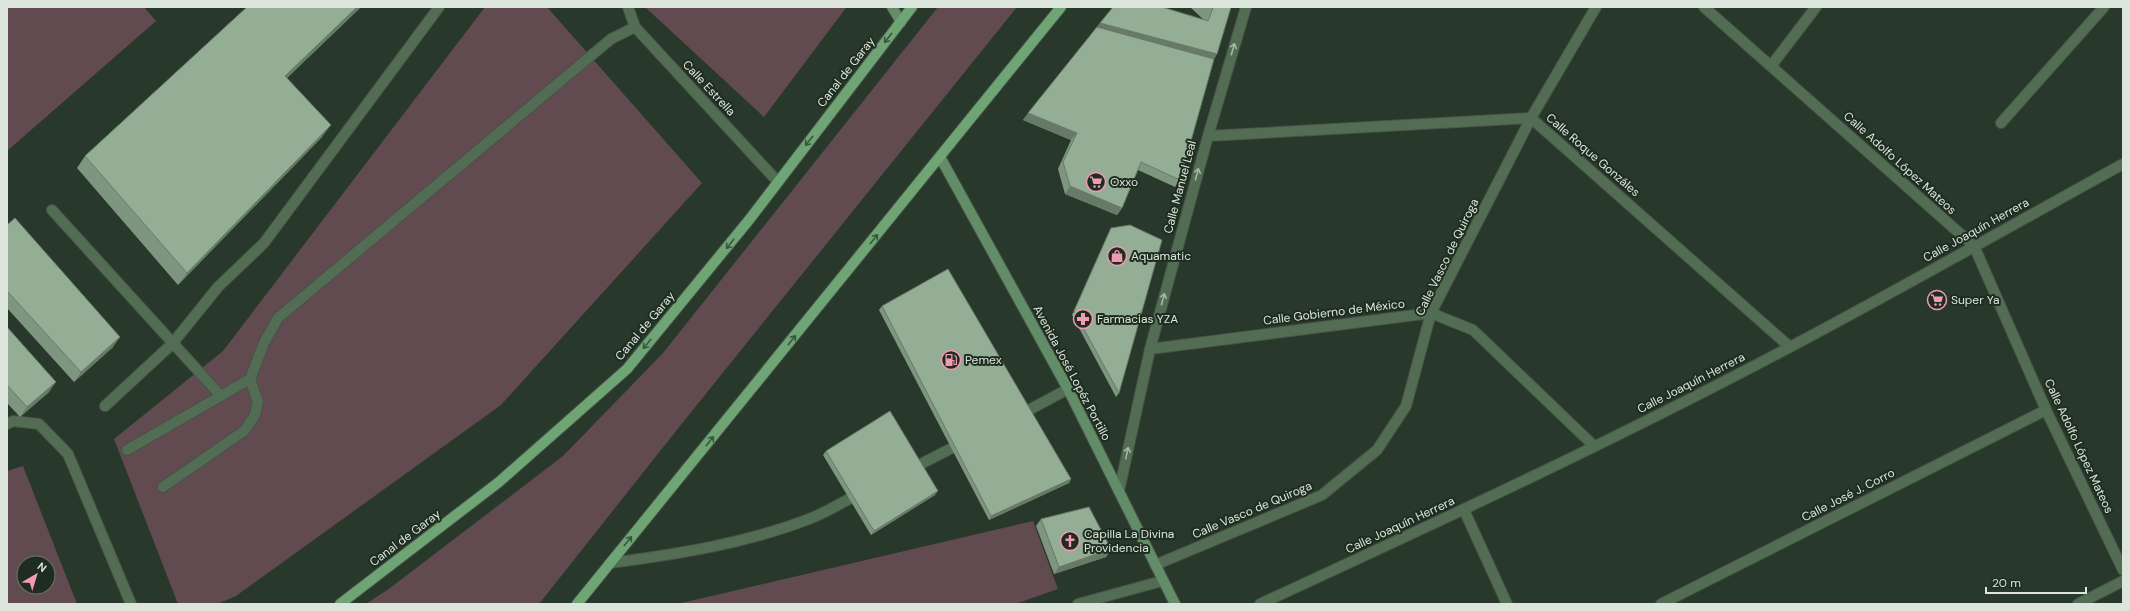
<svg xmlns="http://www.w3.org/2000/svg" width="2130" height="611" font-family="'DM Sans',sans-serif">
<rect width="100%" height="100%" fill="#28382a"/>
<!-- green -->
<g fill="#614a50" fill-rule="evenodd">
<path d="M7 7H144L156 21 7 151Z"/>
<path d="M485 7H547L702 183 501 405 236 596 217 604H178L114 439 223 351Z"/>
<path d="M645 7H846V8L764 117Z"/>
<path d="M938 7H1017L680 426 539 604H366L390 588 563 456 663 353Z"/>
<path d="M23 466 77 604H7V471ZM24 563H48V587H24Z"/>
<path d="M1033 521 1058 589 1015 604H677Z"/>
</g>
<g fill="none" stroke-linecap="round" stroke-linejoin="round">
<defs>
<g id="lane">
<path d="M52 210 221 396"/>
<path d="M105 406 172 344 218 287 264 243 439 7"/>
<path d="M1027 411 1068 389"/>
<path d="M7 424 13 421 39 424 68 454 131 604"/>
<path d="M127 450 250 379 264 343 278 318 611 39 635 27"/>
<path d="M917 466 952 448"/>
<path d="M163 487 244 431 255 415 258 402 250 379"/>
<path d="M610 563C679 554 749 543 814 517 826 512 838 505 849 499"/>
</g>
<g id="street">
<path d="M628 7 635 27 778 182"/>
<path d="M1704 7 1974 246 2046 410 2123 570"/>
<path d="M1771 66 1816 7"/>
<path d="M2001 123 2104 7"/>
<path d="M1208 136 1531 118 1790 347"/>
<path d="M1150 349 1431 313 1473 330 1593 445"/>
<path d="M1119 491 1150 349 1208 136 1246 7"/>
<path d="M1464 510 1507 604"/>
<path d="M1155 565 1322 495 1377 450 1406 406 1431 313 1531 118 1596 7"/>
<path d="M1078 604 1162 581"/>
<path d="M1260 604C1438 522 1617 439 1790 347 1902 288 2012 225 2123 164"/>
<path d="M1661 604 2046 410"/>
<path d="M2078 604 2123 581"/>
</g>
<g id="secondary">
<path d="M892 7 901 22"/>
<path d="M940 157 1068 389 1175 604"/>
</g>
<g id="primary">
<path d="M340 604 499 482 627 369 749 220 912 7"/>
<path d="M577 604 1061 7"/>
</g>
</defs>
<!-- lane casing -->
<use href="#lane" stroke="#455446" stroke-width="12"/>
<!-- street casing -->
<use href="#street" stroke="#455446" stroke-width="12"/>
<!-- secondary casing -->
<use href="#secondary" stroke="#455446" stroke-width="12"/>
<!-- primary casing -->
<use href="#primary" stroke="#455446" stroke-width="12"/>
<!-- lane -->
<use href="#lane" stroke="#536d55" stroke-width="10"/>
<!-- street -->
<use href="#street" stroke="#536d55" stroke-width="10"/>
<!-- secondary -->
<use href="#secondary" stroke="#638d68" stroke-width="10"/>
<!-- primary -->
<use href="#primary" stroke="#6fa575" stroke-width="10"/>
</g>
<!-- wall -->
<g fill="#7e9680">
<path d="M247 7H361L287 78 322 137 178 285 77 168 85 156Z"/>
<path d="M1190 7H1231L1217 54 1214 59 1180 180 1175 187 1138 170 1122 208 1117 215 1065 194 1058 169 1071 140 1023 120 1100 23 1204 20Z"/>
<path d="M7 225 113 347 74 382 7 308Z"/>
<path d="M1111 228 1119 393 1116 397 1072 315 1109 232Z"/>
<path d="M882 306 1071 479 1069 483 989 520 879 310Z"/>
<path d="M7 327 49 392 20 417 7 403Z"/>
<path d="M826 451 935 495 871 535 823 455Z"/>
<path d="M1041 519 1111 549 1106 557 1054 574 1036 526Z"/>
</g>
<!-- shaded-wall -->
<g fill="#677a68">
<path d="M357 7H361L276 88 285 76Z"/>
<path d="M1100 23 1217 54 1209 66 1092 34Z"/>
<path d="M1028 113 1077 133 1071 140 1023 120Z"/>
<path d="M331 125 322 137 178 285 187 273Z"/>
<path d="M1070 186 1122 208 1117 215 1065 194Z"/>
<path d="M120 337 113 347 74 382 81 372Z"/>
<path d="M56 382 49 392 20 417 27 407Z"/>
<path d="M1071 479 1069 483 989 520 991 516Z"/>
<path d="M938 491 935 495 871 535 874 531Z"/>
<path d="M1111 549 1106 557 1054 574 1059 567Z"/>
</g>
<!-- building -->
<g fill="#93ae95" stroke="#677a68">
<path d="M247 7H357L285 76 331 125 187 273 85 156Z"/>
<path d="M1113 7H1162L1208 21 1213 8 1212 7H1231L1217 54 1100 23Z"/>
<path d="M1097 27 1214 59 1180 180 1141 162 1122 208 1070 186 1063 162 1077 133 1028 113Z"/>
<path d="M15 218 120 337 81 372 7 291V225Z"/>
<path d="M1130 225 1162 240 1119 393 1074 311 1111 228Z"/>
<path d="M948 269 1071 479 991 516 882 306Z"/>
<path d="M7 327 56 382 27 407 7 385Z"/>
<path d="M890 411 938 491 874 531 826 451Z"/>
<path d="M1089 507 1111 549 1059 567 1041 519Z"/>
</g>
<!-- one-way arrows -->
<defs><path id="oneway-shaft" d="M-6 0H5M1.5-3L5.5 0L1.5 3" fill="none" stroke-width="1.6" stroke-linecap="round" stroke-linejoin="round"/></defs>
<g stroke="#3a573e">
<use href="#oneway-shaft" transform="translate(888 38) rotate(128)"/>
<use href="#oneway-shaft" transform="translate(809 141) rotate(128)"/>
<use href="#oneway-shaft" transform="translate(874 239) rotate(-51)"/>
<use href="#oneway-shaft" transform="translate(730 244) rotate(129)"/>
<use href="#oneway-shaft" transform="translate(792 340) rotate(-51)"/>
<use href="#oneway-shaft" transform="translate(647 344) rotate(129)"/>
<use href="#oneway-shaft" transform="translate(710 441) rotate(-51)"/>
<use href="#oneway-shaft" transform="translate(628 541) rotate(-51)"/>
</g>
<g stroke="#a5b5a6">
<use href="#oneway-shaft" transform="translate(1233 49) rotate(-73)"/>
<use href="#oneway-shaft" transform="translate(1197 174) rotate(-75)"/>
<use href="#oneway-shaft" transform="translate(1163 299) rotate(-75)"/>
<use href="#oneway-shaft" transform="translate(1127 453) rotate(-78)"/>
</g>
<!-- icons -->
<defs>
<symbol id="supermarket-ring" viewBox="-11 -11 22 22"><circle r="9.5" fill="#1e2d20" stroke="#f19ab2" stroke-width="1.5"/><path d="M-6-5.5h2.5l.6 2H6L4.5 2H-2.5L-4.4-4H-6ZM-1.5 3.2a1.3 1.3 0 1 0 .1 0ZM3 3.2a1.3 1.3 0 1 0 .1 0Z" fill="#f19ab2"/></symbol>
<symbol id="shop-ring" viewBox="-11 -11 22 22"><circle r="9.5" fill="#1e2d20" stroke="#f19ab2" stroke-width="1.5"/><path d="M-5-2.5h2.3a2.7 3.5 0 0 1 5.4 0H5L5.5 6h-11ZM-1.5-2.5h3a1.5 2.3 0 0 0-3 0Z" fill="#f19ab2"/></symbol>
<symbol id="pharmacy-ring" viewBox="-11 -11 22 22"><circle r="9.5" fill="#1e2d20" stroke="#f19ab2" stroke-width="1.5"/><path d="M-2-6h4v4h4v4h-4v4h-4v-4h-4v-4h4Z" fill="#f19ab2"/></symbol>
<symbol id="fuel-ring" viewBox="-11 -11 22 22"><circle r="9.5" fill="#1e2d20" stroke="#f19ab2" stroke-width="1.5"/><path d="M-5.5-6h7V0h2V4h1.3V-2.5L3-4.5l.8-.8L6-3V5H2.5V1h-1V6h-7ZM-4.2-4.7v3.2H.2V-4.7Z" fill="#f19ab2"/></symbol>
<symbol id="church-ring" viewBox="-11 -11 22 22"><circle r="9.5" fill="#1e2d20" stroke="#f19ab2" stroke-width="1.5"/><path d="M-1.2-6h2.4v3.5h3.3v2.4h-3.3V6h-2.4V-.1h-3.3v-2.4h3.3Z" fill="#f19ab2"/></symbol>
</defs>
<g fill-rule="evenodd">
<use href="#supermarket-ring" x="1085" y="171" width="22" height="22"/>
<use href="#shop-ring" x="1106" y="245" width="22" height="22"/>
<use href="#supermarket-ring" x="1926" y="289" width="22" height="22"/>
<use href="#pharmacy-ring" x="1072" y="308" width="22" height="22"/>
<use href="#fuel-ring" x="940" y="349" width="22" height="22"/>
<use href="#church-ring" x="1059" y="530" width="22" height="22"/>
</g>
<g text-anchor="middle" stroke-width="4" stroke-linejoin="round" paint-order="stroke">
<!-- street labels -->
<g font-size="12" fill="#dce5dc" stroke="#1e2d20">
<text transform="translate(846 72) rotate(-52)" y="4">Canal de Garay</text>
<text transform="translate(709 88) rotate(47)" y="4">Calle Estrella</text>
<text transform="translate(1593 155) rotate(41)" y="4">Calle Roque Gonzáles</text>
<text transform="translate(1900 163) rotate(42)" y="4">Calle Adolfo López Mateos</text>
<text transform="translate(1180 187) rotate(-75)" y="4">Calle Manuel Leal</text>
<text transform="translate(1976 230) rotate(-29)" y="4">Calle Joaquín Herrera</text>
<text transform="translate(1447 257) rotate(-64)" y="4">Calle Vasco de Quiroga</text>
<text transform="translate(1334 312) rotate(-7)" y="4">Calle Gobierno de México</text>
<text transform="translate(645 326) rotate(-50)" y="4">Canal de Garay</text>
<text transform="translate(1072 373) rotate(62)" y="4">Avenida José Lopéz Portillo</text>
<text transform="translate(1691 383) rotate(-27)" y="4">Calle Joaquín Herrera</text>
<text transform="translate(2079 446) rotate(65)" y="4">Calle Adolfo López Mateos</text>
<text transform="translate(1848 495) rotate(-27)" y="4">Calle José J. Corro</text>
<text transform="translate(1252 510) rotate(-23)" y="4">Calle Vasco de Quiroga</text>
<text transform="translate(1400 525) rotate(-25)" y="4">Calle Joaquín Herrera</text>
<text transform="translate(405 538) rotate(-37)" y="4">Canal de Garay</text>
</g>
<!-- poi labels -->
<g font-size="12" fill="#dce5dc" stroke="#1e2d20" text-anchor="start">
<text x="1110" y="186">Oxxo</text>
<text x="1131" y="260">Aquamatic</text>
<text x="1951" y="304">Super Ya</text>
<text x="1097" y="323">Farmacias YZA</text>
<text x="965" y="364">Pemex</text>
<text x="1084" y="538">Capilla La Divina<tspan x="1084" dy="14">Providencia</tspan></text>
</g>
</g>
<!-- border -->
<rect width="2130" height="611" fill="none" stroke="#dce5dc" stroke-width="16"/>
<!-- north arrow -->
<g transform="translate(36 575) rotate(38)"><circle r="19" fill="#1e2d20" stroke="#6a776b"/>
<path d="M0-3L7 15L0 10L-7 15Z" fill="#f19ab2"/>
<text y="-6" font-size="11" font-weight="bold" text-anchor="middle" fill="#dce5dc">N</text>
</g>
<!-- scale -->
<path d="M1986 587v6h100v-6" fill="none" stroke="#dce5dc" stroke-width="2"/>
<text x="1992" y="587" font-size="12" fill="#dce5dc" stroke="#1e2d20" stroke-width="3" paint-order="stroke">20 m</text>
</svg>
